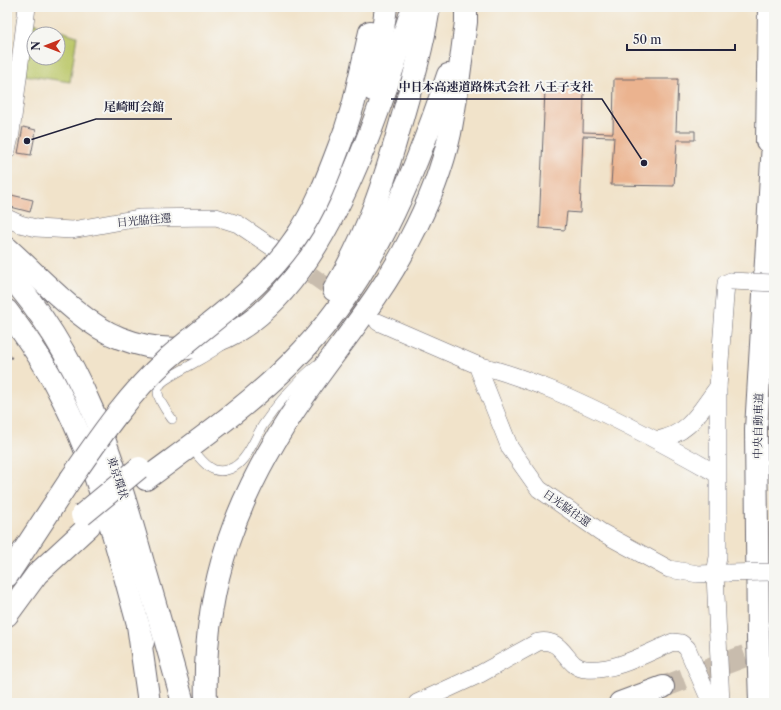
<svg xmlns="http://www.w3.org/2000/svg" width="781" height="710" font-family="'Libre Caslon Text','Noto Serif JP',serif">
<rect width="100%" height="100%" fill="#f6f6f2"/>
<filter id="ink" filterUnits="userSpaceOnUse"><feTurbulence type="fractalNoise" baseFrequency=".025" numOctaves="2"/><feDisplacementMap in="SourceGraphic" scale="8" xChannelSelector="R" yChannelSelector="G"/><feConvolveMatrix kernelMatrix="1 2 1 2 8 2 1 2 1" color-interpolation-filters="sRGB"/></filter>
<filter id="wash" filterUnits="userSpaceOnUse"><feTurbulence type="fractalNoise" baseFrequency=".012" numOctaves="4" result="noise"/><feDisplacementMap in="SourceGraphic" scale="16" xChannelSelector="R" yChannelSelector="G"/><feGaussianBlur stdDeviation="0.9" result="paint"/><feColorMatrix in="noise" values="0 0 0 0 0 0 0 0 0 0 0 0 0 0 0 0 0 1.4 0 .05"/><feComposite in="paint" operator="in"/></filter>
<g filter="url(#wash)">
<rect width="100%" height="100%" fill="#f1e3ca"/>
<!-- green -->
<path fill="#bcc86a" stroke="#6f7552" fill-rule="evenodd" d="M25 20 77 36 70 82 18 74ZM34 34H58V58H34Z"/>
<g id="blocks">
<!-- building -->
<g fill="#ebb38f">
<path d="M614 79H678L676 131H695V140H677L674 186 611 185 614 137 583 136 580 213 567 212 565 230 539 228 545 90 566 89V85H579V91H584L583 132 613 133Z"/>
<path d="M23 127 36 130 31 155 18 153Z"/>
<path d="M7 194 33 200 30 212 7 206Z"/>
<path d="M7 351 12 358 7 359Z"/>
</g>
</g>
</g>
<g filter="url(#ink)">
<use href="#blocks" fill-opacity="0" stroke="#6a666d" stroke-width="1"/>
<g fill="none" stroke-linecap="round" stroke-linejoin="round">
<!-- minor-tunnel -->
<path stroke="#c8bcad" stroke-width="17" stroke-dasharray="17 8" stroke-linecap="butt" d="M291 261 374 319"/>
<!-- tertiary-tunnel -->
<path stroke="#c8bcad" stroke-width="22" stroke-dasharray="22 11" stroke-linecap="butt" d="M663 687 774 645"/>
<defs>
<g id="service">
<path d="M172 419C167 412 159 402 158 393 157 387 161 383 165 380 186 366 208 358 228 341"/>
<path d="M198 456C208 468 217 476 234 467 248 459 255 437 263 425 278 403 296 382 316 365"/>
</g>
<g id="minor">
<path d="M7 150 11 133 27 7"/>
<path d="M7 218 20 224 36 228 72 230 139 218 216 217 238 224 275 249"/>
<path d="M378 322 477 365 510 448 539 489 601 532 669 569 698 574 728 573"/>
<path d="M477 365C503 371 527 380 552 390 609 414 663 443 717 474"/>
<path d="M657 440C691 433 698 413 718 387"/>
<path d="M417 703 480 674 538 642C565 637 565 668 586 669 615 672 647 653 673 642L681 643 687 648 711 703"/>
<path d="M721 703 715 574 718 557V387L726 283 731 281"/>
</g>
<path id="tertiary" d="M620 703 663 687"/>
<g id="trunk">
<path d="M7 273C81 354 115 460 143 563 157 610 170 656 183 703"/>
<path d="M7 311C26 336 44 362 58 390 100 468 119 558 143 642"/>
</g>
<g id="motorway">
<path d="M373 90 377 74 386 7"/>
<path d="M345 131 354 102 370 32"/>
<path d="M767 141 769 7"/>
<path d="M7 248C39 276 80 323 120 338 297 407 373 125 413 7"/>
<path d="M334 290C367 235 384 183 401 122 412 84 423 46 429 7"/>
<path d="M146 479C196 442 248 406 292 362 371 283 413 179 448 75"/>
<path d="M7 576 70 480"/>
<path d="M7 615 37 574 89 526"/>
<path d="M138 625 149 703"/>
<path d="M206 703C202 584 237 493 304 396 339 345 381 297 409 241 427 207 442 171 450 133 457 97 461 59 466 22V7"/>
<path d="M760 703 758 639 756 429 774 126"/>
</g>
</defs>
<!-- service casing -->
<use href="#service" stroke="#6a666d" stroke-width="10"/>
<!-- minor casing -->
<use href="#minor" stroke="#6a666d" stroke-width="18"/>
<!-- tertiary casing -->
<use href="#tertiary" stroke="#6a666d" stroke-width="24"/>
<!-- trunk casing -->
<use href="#trunk" stroke="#6a666d" stroke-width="24"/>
<!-- motorway casing -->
<use href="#motorway" stroke="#6a666d" stroke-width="24"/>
<!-- service -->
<use href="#service" stroke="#fff" stroke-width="9"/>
<!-- minor -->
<use href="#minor" stroke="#fff" stroke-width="17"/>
<!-- tertiary -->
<use href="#tertiary" stroke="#fff" stroke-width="22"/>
<!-- trunk -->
<use href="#trunk" stroke="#fff" stroke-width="22"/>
<!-- motorway -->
<use href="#motorway" stroke="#fff" stroke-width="22"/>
<defs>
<g id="minor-bridge">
<path d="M731 281 774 283"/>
<path d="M728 573 774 572"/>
</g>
<g id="motorway-bridge">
<path d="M70 480C99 438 128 395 166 360 213 318 261 290 297 236 319 204 331 167 345 131"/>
<path d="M82 515 139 468"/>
</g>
</defs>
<!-- minor-bridge casing -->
<use href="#minor-bridge" stroke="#6a666d" stroke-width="18" stroke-linecap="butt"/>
<!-- motorway-bridge casing -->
<use href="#motorway-bridge" stroke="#6a666d" stroke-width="24" stroke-linecap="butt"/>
<!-- minor-bridge -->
<use href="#minor-bridge" stroke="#fff" stroke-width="17"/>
<!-- motorway-bridge -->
<use href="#motorway-bridge" stroke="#fff" stroke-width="22"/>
</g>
</g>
<g text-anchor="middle" stroke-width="4" stroke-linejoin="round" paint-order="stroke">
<!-- street labels -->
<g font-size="11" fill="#22223b" stroke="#f6f6f2">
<text transform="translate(144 220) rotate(-5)" y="4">日光脇往還</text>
<text transform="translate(758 426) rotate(-89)" y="4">中央自動車道</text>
<text transform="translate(118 478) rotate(72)" y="4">東京環状</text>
<text transform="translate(567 508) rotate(35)" y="4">日光脇往還</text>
</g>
</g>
<!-- callouts -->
<path fill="none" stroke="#22223b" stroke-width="1.5" d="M644 163L602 99H391M27 141L96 119H172"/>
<g fill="#22223b" stroke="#f6f6f2" stroke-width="1.5">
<circle cx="644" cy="163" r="4"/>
<circle cx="27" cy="141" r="4"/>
</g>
<g font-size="12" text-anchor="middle" font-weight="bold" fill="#22223b" stroke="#f6f6f2" stroke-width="4" stroke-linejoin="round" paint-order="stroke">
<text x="496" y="91">中日本高速道路株式会社 八王子支社</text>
<text x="134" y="111">尾崎町会館</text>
</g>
<!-- margin -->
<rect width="781" height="710" fill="none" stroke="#f6f6f2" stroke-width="24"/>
<!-- north arrow -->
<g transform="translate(46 46) rotate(270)"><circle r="19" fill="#f6f6f2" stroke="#a1a1a9"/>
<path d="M0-3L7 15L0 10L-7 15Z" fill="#c8321e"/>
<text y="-6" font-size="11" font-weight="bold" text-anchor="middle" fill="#22223b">N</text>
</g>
<!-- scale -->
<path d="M627 44v6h108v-6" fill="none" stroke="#22223b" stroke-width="2"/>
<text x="633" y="44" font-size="12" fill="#22223b" stroke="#f6f6f2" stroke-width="3" paint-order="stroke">50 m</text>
</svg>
